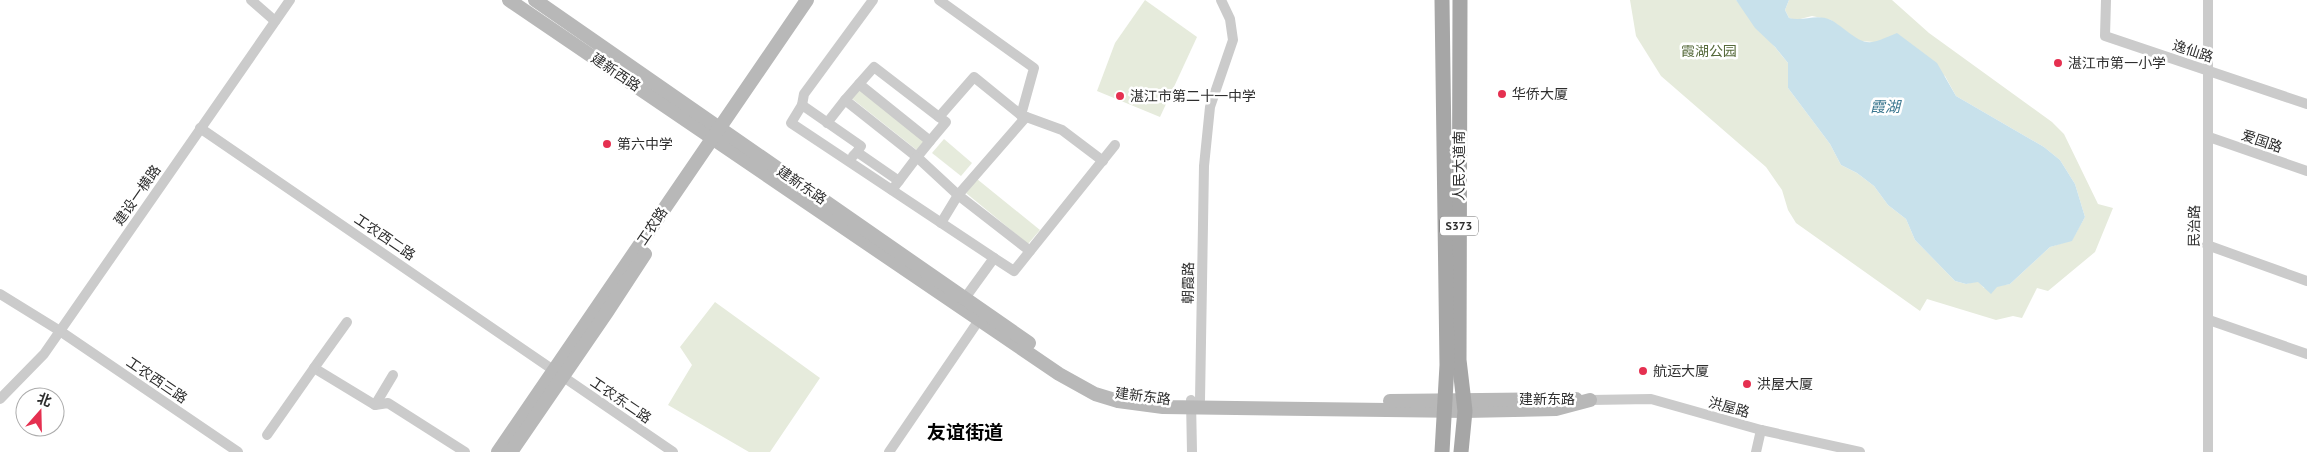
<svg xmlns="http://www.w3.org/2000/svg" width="2307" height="452" font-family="'PT Sans','Noto Sans SC',sans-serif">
<rect width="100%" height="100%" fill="#fff"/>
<!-- green -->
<g fill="#e6ebdc">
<path d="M1145 0 1197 37 1160 117 1097 91 1115 43Z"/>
<path d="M1630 0H1736L1788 63V88L1830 144 1841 165 1857 173 1874 186 1888 205 1906 219 1915 240 1955 281 1966 284 1978 281 1984 288 2010 284 2050 247 2072 240 2085 217 2075 184 2060 160 2044 147 1956 96 1945 76 1874 42 1859 41 1831 20 1812 16 1796 20 1789 18 1785 10 1789 0H1892L1929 33 2052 122 2064 134 2098 204 2113 208 2095 252 2048 291 2037 288 2022 318 2013 316 1996 320 1927 299 1920 311 1796 223 1788 210 1782 190 1766 167 1661 76 1636 36Z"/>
<path d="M859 86 926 141 918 151 850 97Z"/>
<path d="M944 139 972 163 961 176 932 153Z"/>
<path d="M977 179 1040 230 1028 244 966 193Z"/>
<path d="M715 302 820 378 770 452H749L668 405 692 365 680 347Z"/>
</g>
<!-- water -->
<path fill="#c8e1eb" d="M1736 0H1789L1785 10 1789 18C1803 22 1816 13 1831 20 1835 22 1840 26 1844 29 1868 48 1870 44 1897 33L1937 63 1956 96 2044 147 2060 160 2075 184 2085 217 2072 241 2050 247 2010 284 1997 287 1991 294 1978 282 1966 284 1955 281 1915 240 1906 219 1888 205 1874 186 1857 173 1841 165 1830 144 1788 88V63L1775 47 1755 28Z"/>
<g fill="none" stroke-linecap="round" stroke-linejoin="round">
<!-- street -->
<g stroke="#cbcbcb" stroke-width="10">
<path d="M251 0 275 21"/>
<path d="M939 0 1034 68 1021 115 1062 130 1103 161"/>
<path d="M2106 0 2105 36 2307 104"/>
<path d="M859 84 874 67 939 117"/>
<path d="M845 100 859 84 930 141 946 122 939 117 974 77 1021 115"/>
<path d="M802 105 804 94 873 0"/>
<path d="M827 123 845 100 917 157 930 141"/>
<path d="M200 128 673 452"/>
<path d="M2209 137 2307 171"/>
<path d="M857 152 861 146 802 105 791 123 994 258 965 298"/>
<path d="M853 156 857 152 899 181"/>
<path d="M892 190 917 157 958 195 1030 251"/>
<path d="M941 223 958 195 1026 117"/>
<path d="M2207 245 2307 281"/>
<path d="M994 258 1014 271 1115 145"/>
<path d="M0 294 60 331 238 452"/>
<path d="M2209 320 2307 354"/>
<path d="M347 322 314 368 375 405 388 403 465 452"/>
<path d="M0 399 44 354 290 0"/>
<path d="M1191 400 1192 452"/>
<path d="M1200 400 1204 166 1210 107 1233 40 1230 19 1221 0"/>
<path d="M1590 400 1651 399 1761 430 1860 452"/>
<path d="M375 405 393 375"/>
<path d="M267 435 314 368"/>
<path d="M889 452 979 320"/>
<path d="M1756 452 1761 430"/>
<path d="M2208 452V0"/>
</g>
<!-- secondary -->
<g stroke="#b8b8b8" stroke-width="14">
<path d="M509 0 1059 374 1095 394 1118 401 1163 407 1465 411 1556 409 1590 400"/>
<path d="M535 0 1029 343"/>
<path d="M1390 401 1576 399"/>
<path d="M498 452 807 0"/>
<path d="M511 452 607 312 645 254"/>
</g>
<!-- primary -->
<g stroke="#a6a6a6" stroke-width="15">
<path d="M1460 0 1459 360 1465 411 1461 452"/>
<path d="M1442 452 1447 365 1442 0"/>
</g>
</g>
<!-- markers -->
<g fill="#e53050" stroke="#fff" stroke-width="2">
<circle cx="2058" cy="63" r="5"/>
<circle cx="1502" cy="94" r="5"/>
<circle cx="1120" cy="96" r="5"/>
<circle cx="607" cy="144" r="5"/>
<circle cx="1643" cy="371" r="5"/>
<circle cx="1747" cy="384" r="5"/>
</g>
<g text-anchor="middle" stroke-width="5" stroke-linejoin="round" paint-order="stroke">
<!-- shield labels -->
<rect fill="#fff" stroke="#6d6d6d" stroke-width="1" x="1440" y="216.5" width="38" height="19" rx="4"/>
<g font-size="12" font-weight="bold" fill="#2e2e2e">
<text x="1459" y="230">S373</text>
</g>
<!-- park labels -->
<g font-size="14" fill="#566a3b" stroke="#fff">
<text x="1709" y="56">霞湖公园</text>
</g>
<!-- street labels -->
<g font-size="14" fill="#2e2e2e" stroke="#fff">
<text transform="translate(2193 51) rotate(18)" y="5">逸仙路</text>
<text transform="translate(616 72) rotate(34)" y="5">建新西路</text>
<text transform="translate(2262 141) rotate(19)" y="5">爱国路</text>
<text transform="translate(1459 166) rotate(-90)" y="5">人民大道南</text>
<text transform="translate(802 185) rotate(34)" y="5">建新东路</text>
<text transform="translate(137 195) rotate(-55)" y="5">建设一横路</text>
<text transform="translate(652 226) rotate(-56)" y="5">工农路</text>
<text transform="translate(2194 226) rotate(-89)" y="5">民治路</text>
<text transform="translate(385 237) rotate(34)" y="5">工农西二路</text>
<text transform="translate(1188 283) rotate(-89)" y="5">朝霞路</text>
<text transform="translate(157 380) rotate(34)" y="5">工农西三路</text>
<text transform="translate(1143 396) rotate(7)" y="5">建新东路</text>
<text x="1547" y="404">建新东路</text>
<text transform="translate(621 400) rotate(34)" y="5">工农东二路</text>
<text transform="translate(1729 407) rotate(15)" y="5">洪屋路</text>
</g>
<!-- poi labels -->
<g font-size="14" fill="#2e2e2e" stroke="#fff" text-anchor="start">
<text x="2068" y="68">湛江市第一小学</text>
<text x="1512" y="99">华侨大厦</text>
<text x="1130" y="101">湛江市第二十一中学</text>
<text x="617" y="149">第六中学</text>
<text x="1653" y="376">航运大厦</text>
<text x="1757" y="389">洪屋大厦</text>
</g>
<!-- water labels -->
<g font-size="15" font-style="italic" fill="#3c7890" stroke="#fff">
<text x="1885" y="112">霞湖</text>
</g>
<!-- district labels -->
<g font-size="19" font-weight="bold" fill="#000" stroke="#fff">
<text x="965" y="439">友谊街道</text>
</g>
</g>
<!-- north arrow -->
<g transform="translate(40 412) rotate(20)"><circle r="24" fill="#ffffff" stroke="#ababab"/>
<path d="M0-4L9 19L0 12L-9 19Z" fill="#e53050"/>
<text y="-8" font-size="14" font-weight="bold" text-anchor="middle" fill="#2e2e2e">北</text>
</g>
</svg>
